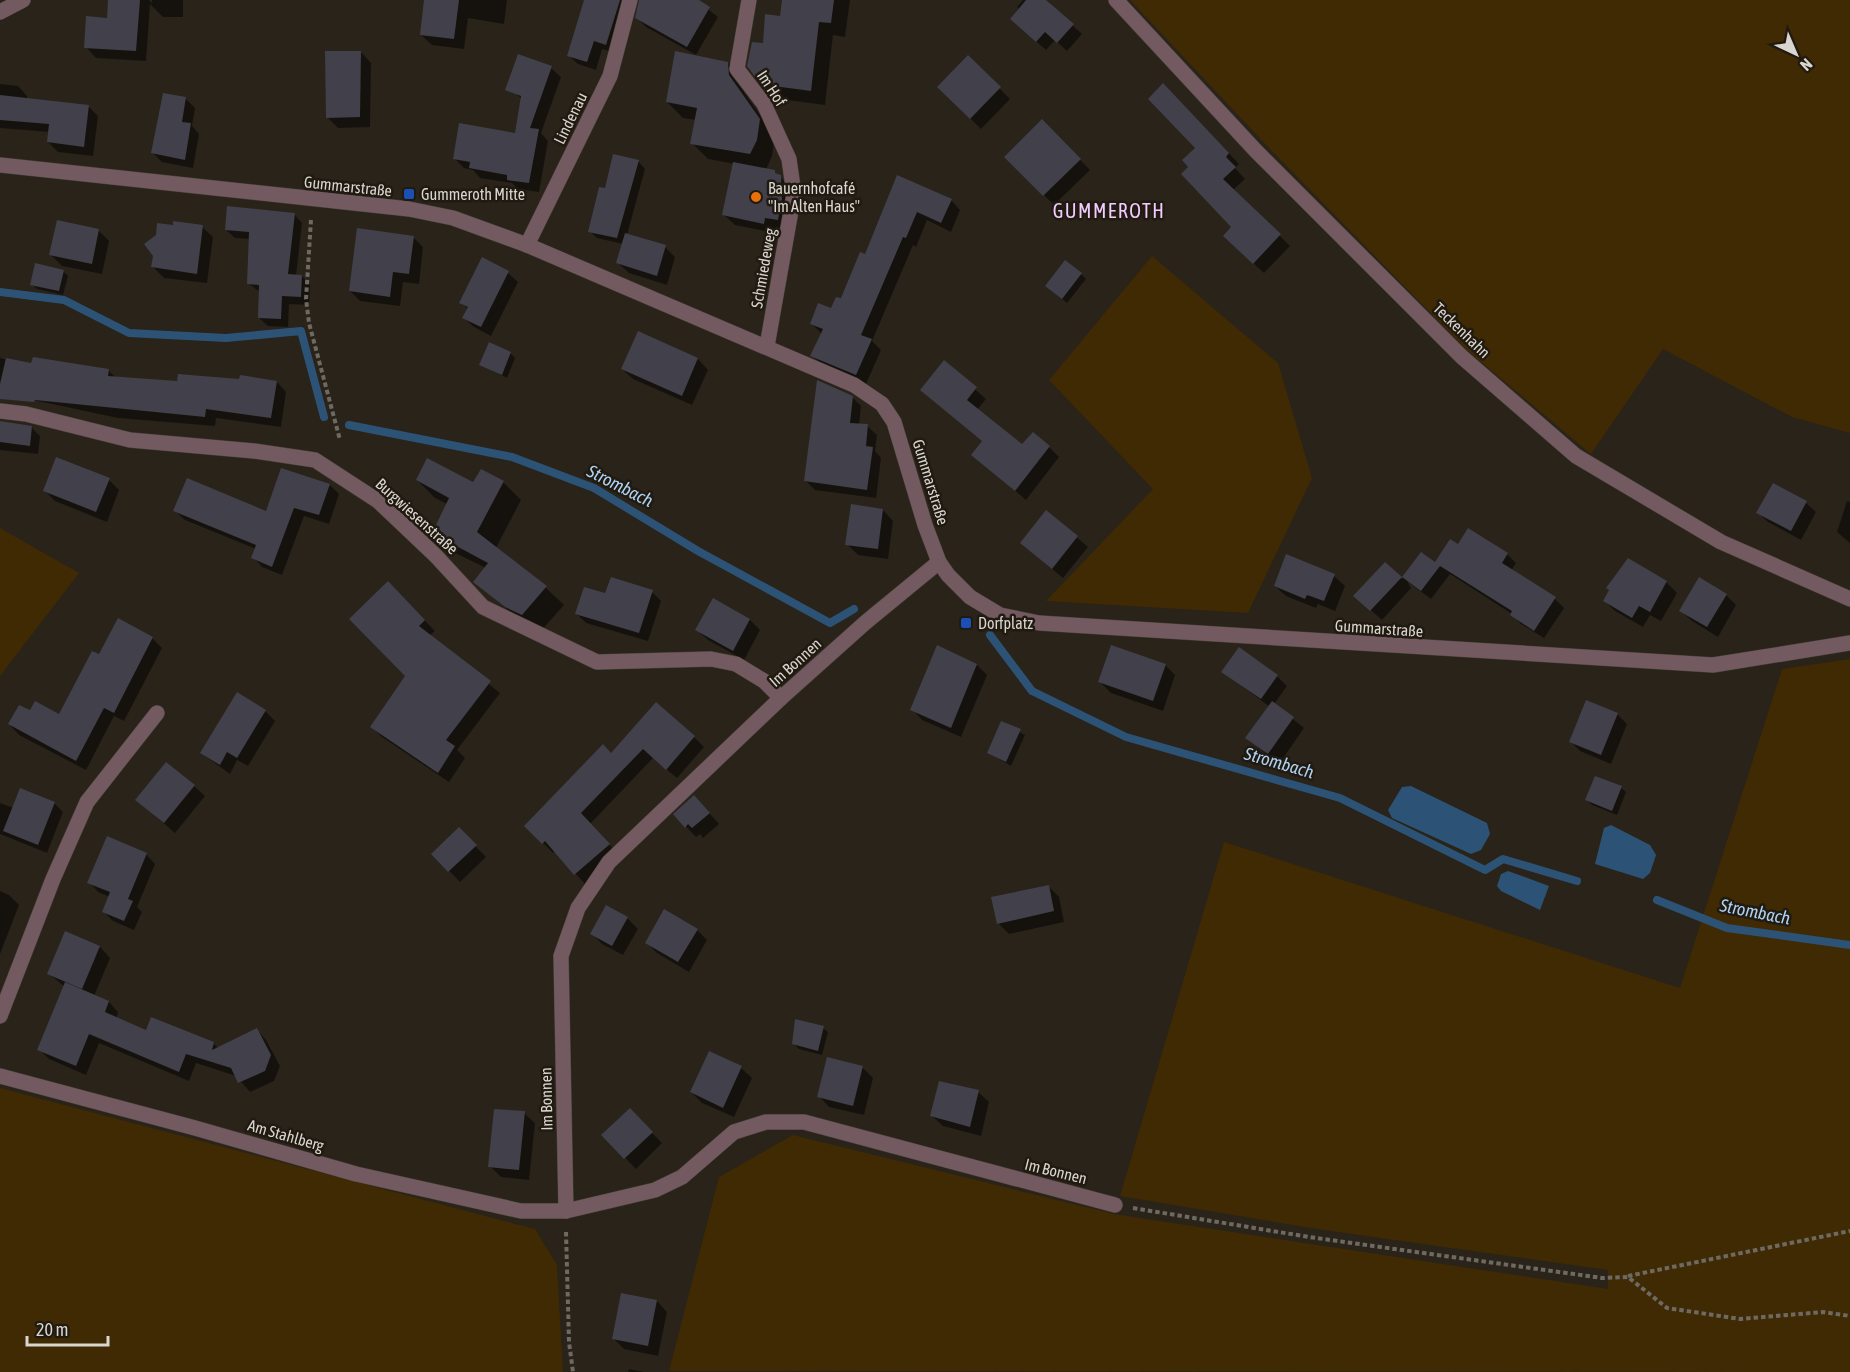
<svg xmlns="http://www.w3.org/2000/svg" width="1850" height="1372" font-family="'Asap Condensed',sans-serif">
<rect width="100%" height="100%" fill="#29231a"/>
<!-- green -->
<g fill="#3f2a03">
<path d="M1130 0H1850V433L1792 417 1663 349 1591 454 1468 351 1267 146Z"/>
<path d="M1152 256 1278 363 1312 478 1248 613 1046 601 1153 489 1049 380Z"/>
<path d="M0 528 79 573 0 676Z"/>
<path d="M1850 659V1372L669 1371 719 1177 793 1135 1114 1214 1608 1289V1270L1310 1228 1120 1196 1224 842 1680 988 1782 669Z"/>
<path d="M0 1088 535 1229 557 1265 563 1372H0Z"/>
</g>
<!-- water -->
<g fill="#2c5375">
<path d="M1411 786 1487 823 1490 834 1481 850 1471 854 1392 818 1388 810 1402 787Z"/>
<path d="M1611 825 1650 845 1656 855 1650 873 1643 879 1595 864 1604 828Z"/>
<path d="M1508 871 1549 886 1540 910 1501 891 1497 886 1501 874Z"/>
</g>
<!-- shadow -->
<g fill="#0007">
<path d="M109 0H149L152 3V0H183V17H163L150 4 146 61 96 58 86 47 108 19Z"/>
<path d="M425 0H507L504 24 468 18 464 49 432 45 421 35Z"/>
<path d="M586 0H627L615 53 602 49 596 70 578 64 569 56Z"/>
<path d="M652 0H696L718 17 696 55 646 27 637 18Z"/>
<path d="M784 0H850L845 37 833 35 825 105 780 99V102L749 66 782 18Z"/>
<path d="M1023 0H1044L1082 34 1067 51 1055 40 1046 50 1021 28 1020 10 1017 7Z"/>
<path d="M361 52 371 63 370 127 338 128 327 117Z"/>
<path d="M968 57 1010 99 981 129 939 87Z"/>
<path d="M728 63 744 80V92L775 136 772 156 766 170 774 172 791 187 788 230 776 227 775 233 735 225 724 215 735 164 708 159 692 143 696 120 683 118 667 102Z"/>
<path d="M551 68 561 77 541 133 548 141 539 192 518 189 512 183 480 178 473 170 464 168 454 158 516 135 522 99 515 93Z"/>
<path d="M0 84 18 86 27 96V99L89 107 98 116 93 156 58 152 48 142 50 132 0 128Z"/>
<path d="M1174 96 1239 164 1235 168 1245 179 1233 190 1290 246 1264 273 1235 246 1233 227 1191 167 1197 148Z"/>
<path d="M186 99 195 108 192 126 199 134 193 168 162 162 153 153Z"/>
<path d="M1042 121 1090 170 1054 205 1006 157Z"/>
<path d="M638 161 645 169 627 235 665 247 675 257 667 285 629 273 618 263 623 244 597 238 590 231 606 190Z"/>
<path d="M898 177 951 200 960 210 951 232 927 220 916 247 913 245 872 341 881 350 866 384 822 365 812 355 822 334 812 324 842 300 866 256Z"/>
<path d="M294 214 302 223 296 276H302L310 285 309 305 289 304 288 327 268 326 259 318 260 292 249 284 250 239 235 238 226 230Z"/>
<path d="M202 227 213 237 207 283 164 278 153 267Z"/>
<path d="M98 230 109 241 102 274 62 266 51 255Z"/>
<path d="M413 237 423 247 419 284 403 282 400 306 360 301 350 291Z"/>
<path d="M63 271 68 276 63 295 37 289 32 284Z"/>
<path d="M508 273 518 282 491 336 474 327 464 318 468 309 461 302Z"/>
<path d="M1081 274 1086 279 1067 303 1052 290Z"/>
<path d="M638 333 698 359 708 370 692 405 633 379 622 369Z"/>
<path d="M510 353 515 358 507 378 481 364Z"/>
<path d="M0 358 33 365 108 370 116 378 179 383 277 382 286 392 281 427 216 418 215 426 118 418 0 393Z"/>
<path d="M944 362 986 399 977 410 1023 447H1049L1059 457 1026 500 973 455 983 442Z"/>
<path d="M852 397 861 406 859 425 867 426 877 435 875 451 881 458 876 498 815 490 806 481Z"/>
<path d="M0 422 31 427 40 436 38 454 0 450Z"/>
<path d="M109 480 119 490 107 522 55 501 44 490Z"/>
<path d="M417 480 474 484 503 482 521 500 496 548 546 588 564 605 540 632 525 624 475 582 486 568 451 551 434 533 447 504 435 498Z"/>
<path d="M330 485 339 494 329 524 304 516 282 575 262 567 253 557 256 549 185 520 175 511 267 513Z"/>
<path d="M1773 485 1806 503 1816 512 1801 540 1768 522 1758 513Z"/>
<path d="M1847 501 1850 502V543L1837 532Z"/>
<path d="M883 510 893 521 888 559 858 555 847 544Z"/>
<path d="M1047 512 1088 547 1063 578 1033 553Z"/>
<path d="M1458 547 1507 554 1516 563 1511 571 1555 599 1564 608 1544 638 1521 624 1512 614 1450 574 1431 599 1407 581 1411 588 1382 620 1366 606 1385 564 1402 579 1421 554 1436 565Z"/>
<path d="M1287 556 1334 576 1345 586 1335 611 1318 604 1316 608 1286 596 1275 586Z"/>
<path d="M1628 560 1666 582 1677 593 1661 621 1650 615 1643 627 1615 611 1605 601 1610 591 1608 588Z"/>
<path d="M388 583 435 631 429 636 500 693 457 750 465 758 449 782 382 737 372 727 407 676Z"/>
<path d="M652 592 661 601 648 641 586 623 577 614 606 595Z"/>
<path d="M1726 595 1736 605 1718 637 1692 621 1681 611Z"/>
<path d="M714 600 750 620 760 630 744 660 708 640 697 630Z"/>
<path d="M152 638 162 648 124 721 114 716 86 770 19 735 10 725 20 707 31 712 60 716 99 656Z"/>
<path d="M977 665 987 675 961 737 922 720 912 709Z"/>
<path d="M1165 665 1175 675 1163 711 1111 693 1100 682Z"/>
<path d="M1223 672 1277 676 1287 686 1274 704 1304 728 1279 764 1247 738 1270 707Z"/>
<path d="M265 711 275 721 248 766 237 760 230 774 201 753Z"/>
<path d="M1617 714 1627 724 1611 764 1580 751 1571 742Z"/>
<path d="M1002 723 1025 735 1011 766 989 753Z"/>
<path d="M694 737 704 747 677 778 653 758 590 824 619 855 585 884 555 851 553 853 526 826 612 754Z"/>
<path d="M194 786 205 796 175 833 137 800Z"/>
<path d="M1621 788 1626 792 1617 815 1592 805 1587 800Z"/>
<path d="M0 803 14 808 54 803 63 812 47 853 0 834Z"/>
<path d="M704 807 719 824 703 838 700 834 696 837 675 815Z"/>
<path d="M459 829 486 857 460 882 433 854Z"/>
<path d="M146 854 155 864 137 907 142 912 134 930 113 921 104 912 110 897 98 892 89 882Z"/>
<path d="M1048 886 1059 897 1064 922 1009 934 998 923Z"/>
<path d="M0 891 9 895 19 905 0 954Z"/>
<path d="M627 918 638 929 623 955 602 944 592 934Z"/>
<path d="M697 930 707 940 689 972 657 953 646 942Z"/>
<path d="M100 947 110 958 94 996 109 1002 118 1012 116 1019 147 1032 213 1043 218 1048 257 1030 266 1040 280 1066 274 1081 250 1092 236 1076 196 1063 189 1081 99 1043 86 1075 49 1059 39 1049 65 987 49 974Z"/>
<path d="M823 1028 828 1032 822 1055 799 1049 794 1044Z"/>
<path d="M862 1067 873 1078 864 1115 829 1107 819 1096Z"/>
<path d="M741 1068 752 1078 734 1117 702 1103 691 1092Z"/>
<path d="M978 1092 989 1102 981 1136 943 1126 932 1116Z"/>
<path d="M630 1110 662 1143 636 1169 603 1135Z"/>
<path d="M524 1113 535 1123 529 1180 501 1177 490 1166Z"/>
<path d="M657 1301 667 1312 658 1356 624 1349 613 1338Z"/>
<path d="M629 1369 644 1372H628Z"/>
</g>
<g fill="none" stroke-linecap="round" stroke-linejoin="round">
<!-- stream -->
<g stroke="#2c5375" stroke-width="8">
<path d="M0 292 64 300 129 333 226 338 301 331 324 417"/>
<path d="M349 425 512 457 594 488 698 551 830 623 854 609"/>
<path d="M990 635 1032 691 1126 737 1340 798 1485 870 1503 859 1577 881"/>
<path d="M1657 900 1727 928 1850 945"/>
</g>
</g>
<!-- building -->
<g fill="#41404b">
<path d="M108 0H140L136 51 84 48 86 16 107 18Z"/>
<path d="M424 0H459L454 39 420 35Z"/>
<path d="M584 0H620L606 45 594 41 587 62 567 56Z"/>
<path d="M639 0H699L710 7 687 47 635 18Z"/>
<path d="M782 0H834L831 23 819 22 811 91 766 85 765 90 747 66 752 42 763 43 765 14 780 16Z"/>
<path d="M1026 0H1046L1074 24 1057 43 1045 32 1036 42 1010 19Z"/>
<path d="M325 51H361L360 117 326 118Z"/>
<path d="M675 51 728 62 729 75 760 119 757 140 750 154 690 144 697 108 666 102Z"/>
<path d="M518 54 552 66 530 128 539 129 529 183 507 180V175L469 168 470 162 453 159 459 123 515 133 521 96 505 90Z"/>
<path d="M968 55 1001 87 970 119 937 87Z"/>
<path d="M1163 83 1229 153 1226 157 1236 167 1223 179 1281 234 1253 264 1223 236 1231 227 1181 174 1188 167 1182 160 1195 148 1148 99Z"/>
<path d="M163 93 186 97 182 122 191 123 185 160 151 153Z"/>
<path d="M0 95 89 105 84 147 47 142 49 124 0 120Z"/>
<path d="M1042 119 1081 159 1043 196 1004 157Z"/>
<path d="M613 154 639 160 617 238 588 232 599 187 605 188Z"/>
<path d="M733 162 775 170V173L781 175 782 199 778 220 765 218 764 224 722 215Z"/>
<path d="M897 175 952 199 941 223 917 212 906 238 903 237 861 335 872 339 856 375 810 356 823 329 810 324 818 303 831 308 836 297 841 298 860 252 865 254Z"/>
<path d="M227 206 295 213 288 274 302 275 301 297 282 296 281 319 258 318 259 285 247 284 249 232 225 230Z"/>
<path d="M57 220 99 229 92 264 49 255Z"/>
<path d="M173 221 203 225 197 274 151 267 153 256 144 244 156 235 157 223 173 225Z"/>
<path d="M357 228 414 236 409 274 393 272 390 297 349 291Z"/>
<path d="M625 233 666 245 657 276 616 263Z"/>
<path d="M482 257 509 271 481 327 462 318 468 307 459 303Z"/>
<path d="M1065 260 1082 273 1062 299 1045 286Z"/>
<path d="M35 263 64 270 59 291 30 285Z"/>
<path d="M638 331 698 358 682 396 621 369Z"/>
<path d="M489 342 511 352 502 375 479 365Z"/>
<path d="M33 357 109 369 108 376 177 381 178 374 239 379 240 375 277 381 271 418 206 409 205 417 35 400 34 402 0 399V384L6 358 31 363Z"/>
<path d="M944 360 977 387 967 400 1022 444 1033 432 1050 446 1015 491 971 455 982 441 920 390Z"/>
<path d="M817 380 853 396 850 423 868 424 866 446 873 447 867 490 804 481Z"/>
<path d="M0 421 32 426 30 446 0 442Z"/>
<path d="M56 457 110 478 96 512 43 491Z"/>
<path d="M427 458 473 482 481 469 504 481 477 532 547 586 522 615 505 607 473 582 488 563 432 533 449 498 416 480Z"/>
<path d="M281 468 330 484 319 515 294 508 272 567 251 558 256 545 173 511 187 478 266 511Z"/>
<path d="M1773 483 1807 501 1791 531 1756 513Z"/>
<path d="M851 504 883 509 878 549 845 545Z"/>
<path d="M1046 510 1078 536 1052 569 1020 543Z"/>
<path d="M1468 528 1508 553 1502 563 1556 597 1534 631 1510 615 1512 611 1440 566 1421 591 1402 577 1421 552 1435 562 1450 539 1458 544Z"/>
<path d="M1286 554 1335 574 1324 601 1307 595 1305 599 1274 586Z"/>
<path d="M1628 558 1667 581 1650 612 1639 606 1632 618 1603 601 1609 590 1606 588Z"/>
<path d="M1385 562 1402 577 1370 611 1353 596Z"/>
<path d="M611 577 653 590 639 633 575 614 584 587 605 593Z"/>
<path d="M1699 577 1727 594 1707 627 1679 611Z"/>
<path d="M388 581 425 620 419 626 491 681 446 740 455 746 438 773 370 727 405 676 349 619Z"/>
<path d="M713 598 750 619 733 651 695 630Z"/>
<path d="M118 618 153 637 114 713 104 708 76 761 8 724 19 705 30 710 35 701 59 714 92 651 99 654Z"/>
<path d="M937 645 977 664 951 728 910 710Z"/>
<path d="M1111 645 1166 664 1153 701 1098 682Z"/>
<path d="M1239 647 1278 675 1261 699 1221 672Z"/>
<path d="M237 692 266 710 237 758 227 752 220 765 200 753Z"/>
<path d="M1586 700 1618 713 1601 755 1569 742Z"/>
<path d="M1272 701 1294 717 1268 754 1245 738Z"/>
<path d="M656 702 695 736 666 770 643 749 581 813 610 844 574 875 545 841 542 844 524 826 603 744 611 753Z"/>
<path d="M1001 721 1021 729 1006 762 987 753Z"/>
<path d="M166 762 195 785 164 823 135 800Z"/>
<path d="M1595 776 1622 786 1612 811 1585 800Z"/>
<path d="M20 788 55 802 38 845 3 831Z"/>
<path d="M694 795 710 813 692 828 688 824 685 828 673 814Z"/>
<path d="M459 827 477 845 448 872 431 854Z"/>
<path d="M107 836 147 853 128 899 133 901 124 921 102 912 110 892 87 883Z"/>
<path d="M1049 885 1054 911 997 924 991 897Z"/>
<path d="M606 905 628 917 612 946 590 934Z"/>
<path d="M664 909 698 929 678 962 645 943Z"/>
<path d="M65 931 100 946 82 989 47 974Z"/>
<path d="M65 982 109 1001 105 1012 146 1030 151 1017 214 1042 212 1050 257 1028 271 1055 265 1071 238 1083 231 1068 186 1054 179 1072 89 1034 76 1066 37 1050Z"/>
<path d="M795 1019 824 1026 818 1051 792 1044Z"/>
<path d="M709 1051 742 1066 723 1108 690 1092Z"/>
<path d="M827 1057 863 1066 853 1106 817 1097Z"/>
<path d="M939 1081 979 1090 970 1127 930 1116Z"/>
<path d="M630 1108 653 1132 624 1159 601 1135Z"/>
<path d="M494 1109 525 1111 519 1170 488 1167Z"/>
<path d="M621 1293 657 1300 648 1346 612 1339Z"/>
</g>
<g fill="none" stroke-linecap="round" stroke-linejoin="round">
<defs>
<g id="minor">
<path d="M749 0 737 69 764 104 789 159 794 194 767 346"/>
<path d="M1116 0 1256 151 1462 357 1576 456 1721 542 1850 599"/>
<path d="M0 12 23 0"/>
<path d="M0 165 409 209 453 218 527 245 854 385 882 404 894 422 925 525 939 562 948 575 970 597 1000 615 1039 623 1713 665 1850 643"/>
<path d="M527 245 610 76 630 0"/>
<path d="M0 411 26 414 130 440 254 451 315 460 378 501 436 556 483 607 597 662 711 659 736 664 764 681 781 698"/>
<path d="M0 1016 53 879 87 802 157 713"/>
<path d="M0 1076 195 1128 356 1174 521 1211H566L655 1190 682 1177 734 1132 766 1122H804L1115 1205"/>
<path d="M566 1211 561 956 578 908 609 862 781 698 866 622 939 562"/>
</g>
</defs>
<!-- minor casing -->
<use href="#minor" stroke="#453f37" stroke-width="16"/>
<!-- path -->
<g stroke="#6e6961" stroke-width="4" stroke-dasharray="4.5 3" stroke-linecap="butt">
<path d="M311 220 306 299 309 323 340 440"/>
<path d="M1133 1208 1309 1237 1602 1278 1628 1277 1667 1308 1740 1319 1823 1312 1850 1316"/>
<path d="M566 1232 569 1342 573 1372"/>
<path d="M1628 1276 1850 1231"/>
</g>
<!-- minor -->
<use href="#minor" stroke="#725a60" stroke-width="15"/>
</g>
<!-- markers -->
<g fill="#1a4fb4" stroke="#201a11" stroke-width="2">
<rect x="403" y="188" width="12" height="12" rx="3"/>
<rect x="960" y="617" width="12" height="12" rx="3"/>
</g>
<circle fill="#e8710a" stroke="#201a11" stroke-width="2" cx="756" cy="197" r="6"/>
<g text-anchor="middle" stroke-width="5" stroke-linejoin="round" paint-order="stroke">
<!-- street labels -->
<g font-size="16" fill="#d9d5cf" stroke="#201a11">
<text transform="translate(772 88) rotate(57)" y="6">Im Hof</text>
<text transform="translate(570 118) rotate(-64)" y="6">Lindenau</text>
<text transform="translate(348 186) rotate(6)" y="6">Gummarstraße</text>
<text transform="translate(763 268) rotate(-80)" y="6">Schmiedeweg</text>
<text transform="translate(1462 330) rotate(44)" y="6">Teckenhahn</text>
<text transform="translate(931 482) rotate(73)" y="6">Gummarstraße</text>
<text transform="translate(417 516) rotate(42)" y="6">Burgwiesenstraße</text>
<text transform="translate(1379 628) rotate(4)" y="6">Gummarstraße</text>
<text transform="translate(795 662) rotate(-42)" y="6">Im Bonnen</text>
<text transform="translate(546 1099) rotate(-91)" y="6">Im Bonnen</text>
<text transform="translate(286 1135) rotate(16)" y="6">Am Stahlberg</text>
<text transform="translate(1056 1171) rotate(14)" y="6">Im Bonnen</text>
</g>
<!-- poi labels -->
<g font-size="16" fill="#d9d5cf" stroke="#201a11" text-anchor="start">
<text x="768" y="194">Bauernhofcafé<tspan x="768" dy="18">"Im Alten Haus"</tspan></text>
<text x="421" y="200">Gummeroth Mitte</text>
<text x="978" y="629">Dorfplatz</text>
</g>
<!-- water labels -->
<g font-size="18" font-style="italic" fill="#add2f3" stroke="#201a11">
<text transform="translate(620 486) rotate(27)" y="6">Strombach</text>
<text transform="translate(1279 763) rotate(16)" y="6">Strombach</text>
<text transform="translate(1755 912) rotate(11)" y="6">Strombach</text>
</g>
<!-- quarter labels -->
<g font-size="20" letter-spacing="1.5" fill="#f2ccff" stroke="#201a11">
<text x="1109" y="218">GUMMEROTH</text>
</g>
</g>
<!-- north arrow -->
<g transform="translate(1796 54) rotate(136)" stroke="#201a11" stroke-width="4.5" paint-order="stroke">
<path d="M0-4.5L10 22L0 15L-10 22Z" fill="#d9d5cf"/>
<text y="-9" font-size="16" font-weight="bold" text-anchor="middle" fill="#d9d5cf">N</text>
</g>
<!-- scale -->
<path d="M27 1336v9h81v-9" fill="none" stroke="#d9d5cf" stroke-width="3"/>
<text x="36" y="1336" font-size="18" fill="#d9d5cf" stroke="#201a11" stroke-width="4.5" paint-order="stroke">20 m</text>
</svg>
